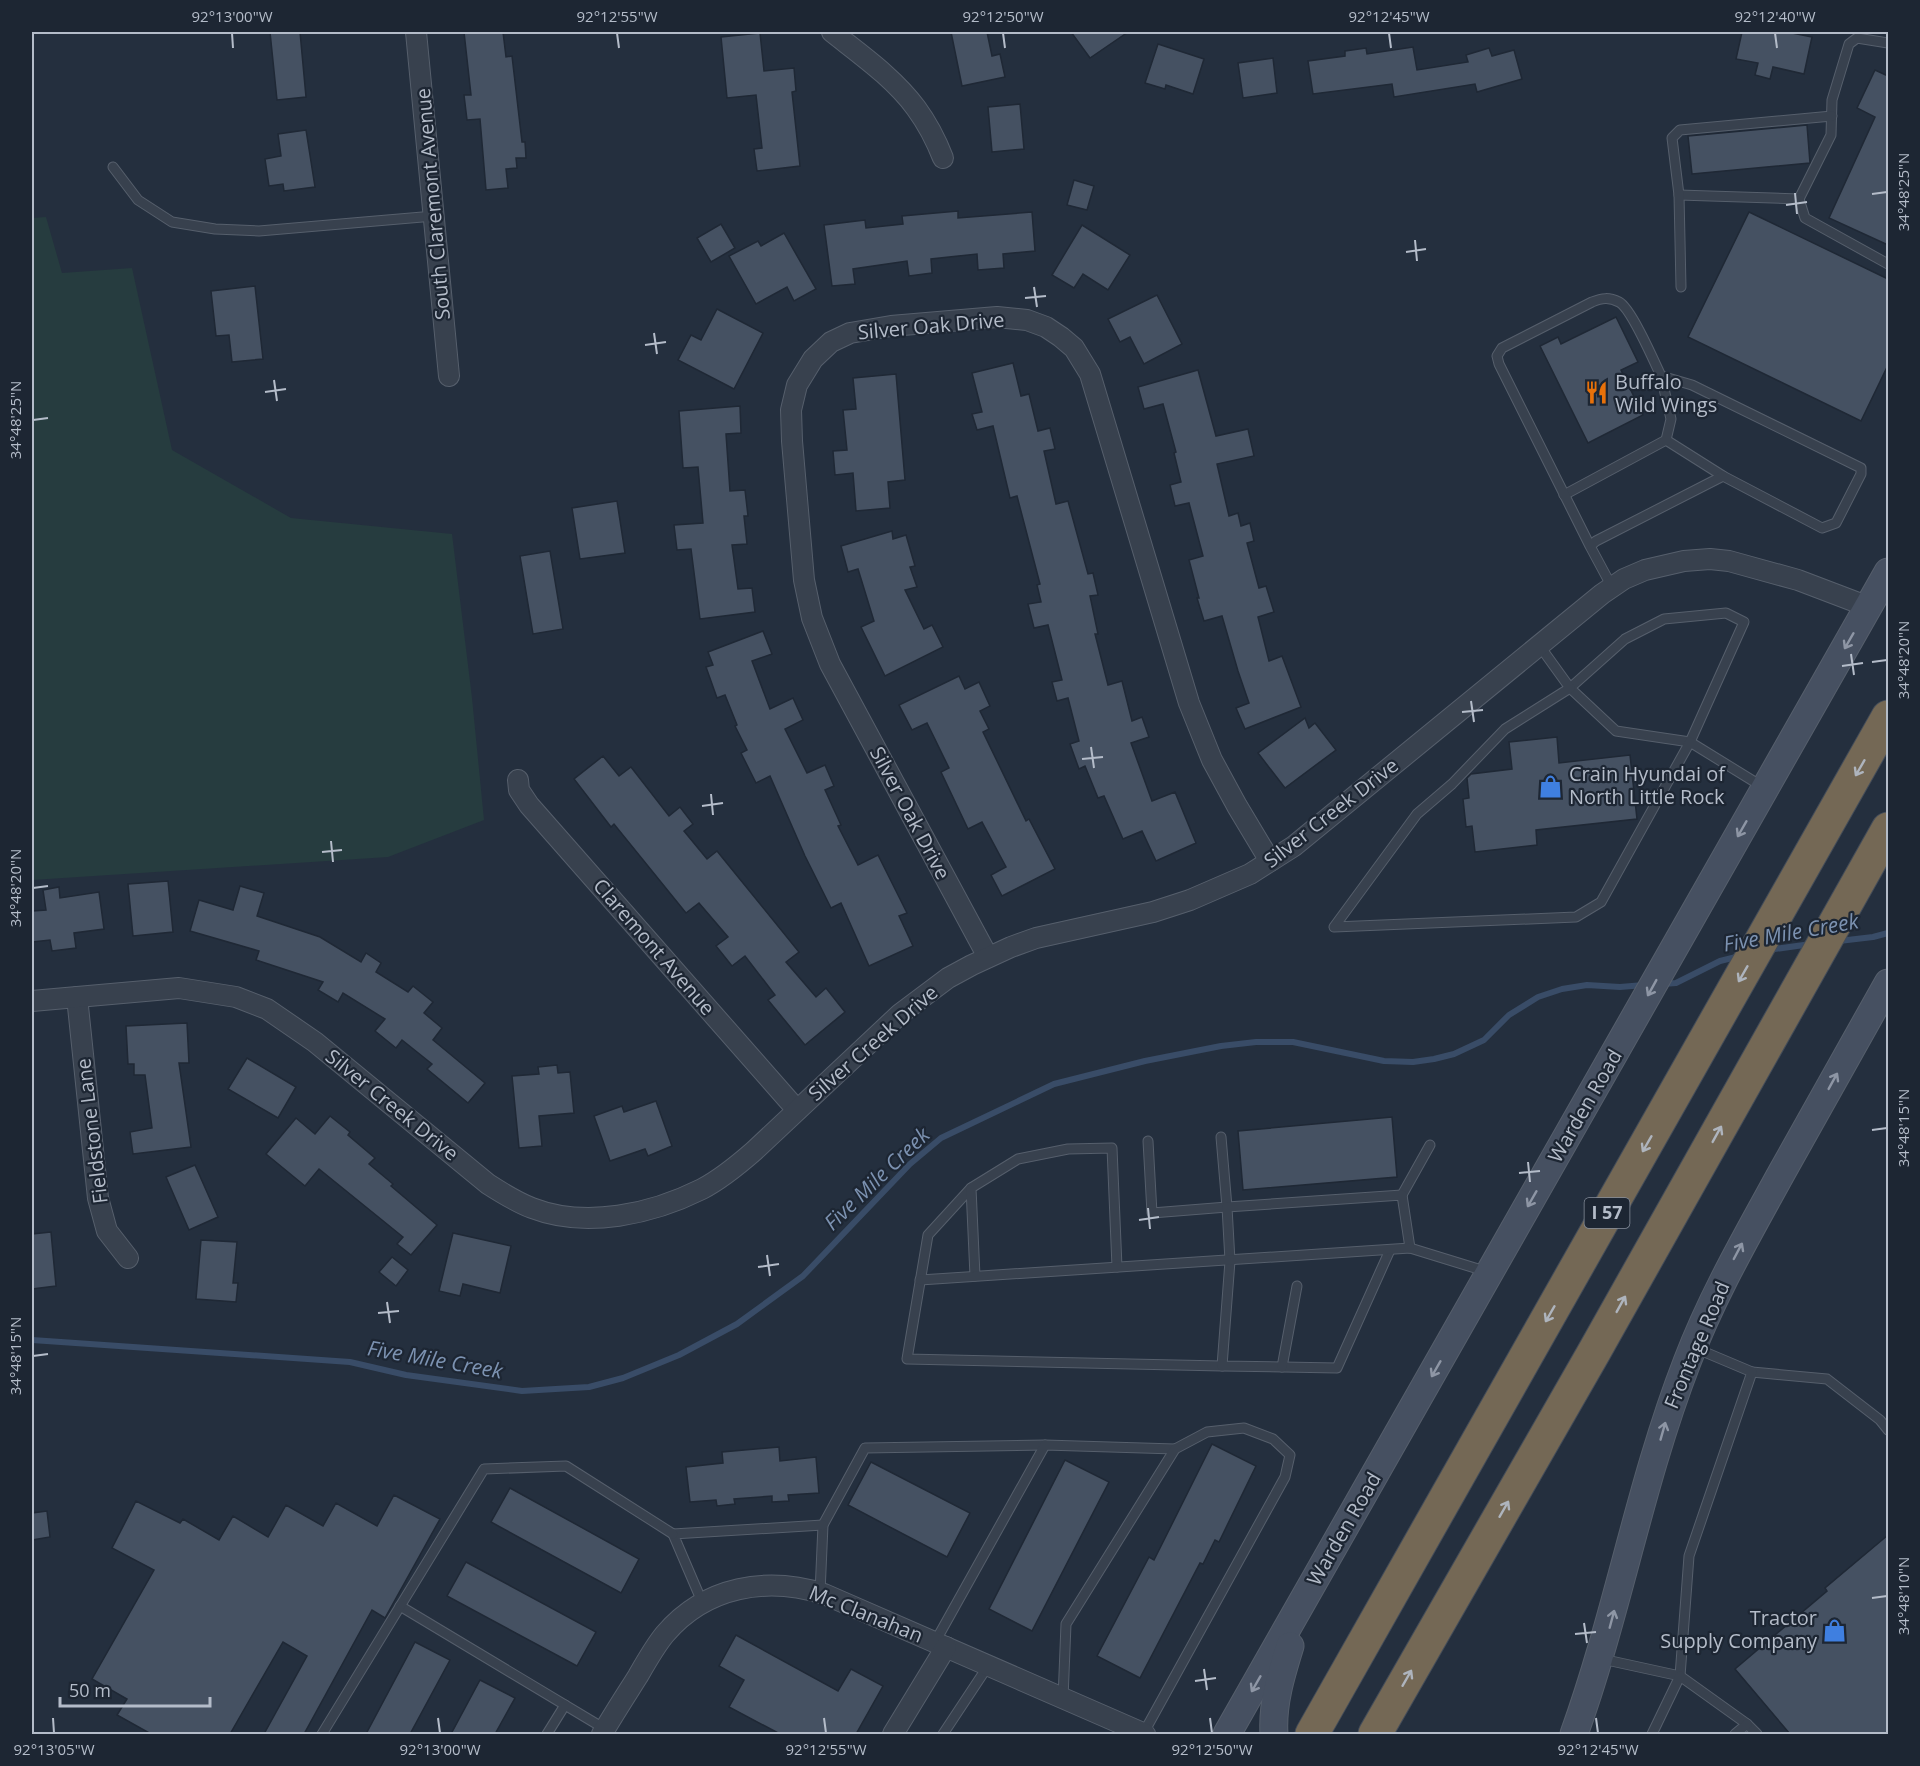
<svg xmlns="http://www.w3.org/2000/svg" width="1920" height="1766" font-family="'Open Sans',sans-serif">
<rect width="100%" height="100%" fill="#242f3e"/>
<!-- green -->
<path fill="#263c3f" d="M46 217 62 273 132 268 172 450 291 518 452 534 472 698 484 820 388 857 32 880V218Z"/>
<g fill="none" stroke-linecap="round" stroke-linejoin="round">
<!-- stream -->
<g stroke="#394c67" stroke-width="6">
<path d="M1839 941 1873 937 1888 933"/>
<path d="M1768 950 1811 944"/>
<path d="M1663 984 1676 983 1720 961 1740 956"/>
<path d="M32 1340 350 1362 406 1375 522 1391 589 1387 623 1378 679 1355 737 1324 803 1276 910 1164 941 1138 1054 1084 1145 1061 1221 1046 1256 1042H1293L1384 1061 1413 1062 1434 1059 1454 1054 1484 1040 1509 1015 1538 997 1562 989 1587 985 1620 987 1644 985"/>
</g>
</g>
<!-- building -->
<g fill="#455162" stroke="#1f2835" stroke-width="1.5">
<path d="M270 32H300L306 97 277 100Z"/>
<path d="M464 32H503L506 57 512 56 522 142H525L526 158H516L517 168 506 169 508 188 486 190 480 119 467 120 464 95H471Z"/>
<path d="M951 32H987L992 56 1000 54 1005 77 962 86Z"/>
<path d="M1071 32H1128L1090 58Z"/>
<path d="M1742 32H1787L1812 37 1804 74 1773 67 1770 79 1755 75 1758 63 1736 59Z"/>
<path d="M760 33 764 71 794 68 796 91 792 92 800 166 757 171 754 149 762 148 756 95 727 98 721 37Z"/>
<path d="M1158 44 1204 59 1193 94 1166 85 1165 89 1145 83Z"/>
<path d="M1413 47 1417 70 1468 62 1466 55 1489 48 1492 56 1514 50 1522 79 1477 92 1475 84 1394 97 1392 84 1313 94 1308 61 1345 56V51L1366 48 1367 54Z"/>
<path d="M1273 58 1277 93 1243 98 1238 63Z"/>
<path d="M1875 70 1888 76V245L1829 218 1875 117 1857 108Z"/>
<path d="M1020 104 1024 149 992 152 988 107Z"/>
<path d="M1807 125 1810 163 1692 174 1688 136Z"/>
<path d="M306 130 315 187 284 191 283 184 269 186 265 159 281 156 278 134Z"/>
<path d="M1074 180 1094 186 1087 210 1067 205Z"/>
<path d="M958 211V218L1032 212 1035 251 1003 254 1004 268 978 270 977 254 931 259 932 273 909 276 907 261 853 269 855 284 832 286 824 225 865 220 866 228 903 224 902 216Z"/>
<path d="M1749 212 1888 279V365L1861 421 1688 337Z"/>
<path d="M721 224 735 248 711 262 697 238Z"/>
<path d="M1082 225 1130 255 1108 290 1083 274 1074 288 1052 275Z"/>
<path d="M784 233 816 289 794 301 787 287 756 304 729 256 758 241 761 246Z"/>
<path d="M255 286 263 359 232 362 229 335 216 336 211 291Z"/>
<path d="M1157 295 1182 344 1144 364 1130 337 1120 342 1108 319Z"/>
<path d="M717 309 763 333 734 389 678 360 691 335 701 340Z"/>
<path d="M1616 317 1638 362 1621 370 1643 415 1588 443 1540 346 1558 337 1561 344Z"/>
<path d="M1013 363 1021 396 1029 394 1038 431 1050 428 1055 449 1044 451 1056 504 1068 501 1088 574 1093 573 1098 595 1090 596 1098 634H1095L1108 685 1122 681 1132 721 1142 717 1149 737 1131 743 1152 801 1175 792 1196 843 1156 861 1142 831 1123 839 1104 796 1098 798 1085 766 1079 769 1070 744 1079 741 1068 698 1057 701 1052 682 1062 680 1048 625 1034 628 1028 604 1041 602 1037 585 1040 584 1017 496 1010 498 993 426 977 430 972 414 982 412 972 373Z"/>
<path d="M1198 370 1216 436 1248 429 1254 456 1217 464 1229 516 1238 513 1241 526 1250 523 1254 541 1247 543 1259 588 1266 586 1274 612 1258 617 1269 661 1282 656 1301 707 1245 729 1236 708 1249 703 1238 671 1222 616 1204 621 1197 598H1199L1189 560 1203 556 1189 503 1175 506 1170 485 1181 482 1174 453 1176 452 1163 404 1144 409 1138 387Z"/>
<path d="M896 374 905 480 888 482 890 508 856 511 853 473 835 475 833 451 847 450 843 410 856 409 853 378Z"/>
<path d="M740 406 741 433 726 434 730 491 745 490 748 516H744L747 544 732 545 738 589 752 588 755 612 700 619 691 549 677 550 674 525 703 523 698 467 683 468 679 411Z"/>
<path d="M617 501 625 553 580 559 572 508Z"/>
<path d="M892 531 893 539 906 535 915 566 910 567 917 587 905 590 924 629 932 625 943 647 885 676 861 627 874 621 858 569 848 572 841 546Z"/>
<path d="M550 551 563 629 533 634 520 556Z"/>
<path d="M763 631 772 654 752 661 770 709 793 698 803 720 785 729 807 773 825 765 834 786 825 790 841 825 838 826 858 865 878 855 907 913 899 916 913 946 869 966 841 903 831 908 805 856 770 776 756 783 741 753 747 750 735 726 737 725 725 695 717 698 706 667 713 665 708 652Z"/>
<path d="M959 676 965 689 979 682 990 706 980 711 989 729 983 732 1026 821 1029 819 1055 869 1002 896 991 875 1006 867 982 822 968 829 941 772 949 768 927 723 912 730 899 705Z"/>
<path d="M1305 718 1309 728 1315 723 1336 750 1285 788 1258 753Z"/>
<path d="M1557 737 1559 763 1630 755 1637 819 1536 830 1537 845 1475 852 1472 826 1466 827 1463 799 1469 798 1467 778 1471 774 1512 769 1509 742Z"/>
<path d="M603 756 619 776 631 767 669 816 680 807 693 824 684 831 707 859 717 851 799 952 786 962 816 997 826 988 845 1012 805 1045 768 1000 775 995 745 956 732 966 716 946 728 937 699 903 686 913 614 824 611 827 574 779Z"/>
<path d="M168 881 173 932 133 936 128 884Z"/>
<path d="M240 886 264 893 257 916 320 937 361 962 366 953 381 963 376 972 408 992 413 986 433 1002 424 1013 442 1028 433 1040 485 1083 468 1103 427 1069 432 1064 402 1040 396 1048 375 1031 385 1019 343 993 338 1002 318 990 323 982 256 960 259 951 190 931 199 900 233 910Z"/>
<path d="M59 887 60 898 99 892 104 929 74 933 76 948 52 951 50 940 32 942V911L46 910 43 890Z"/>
<path d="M187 1023 189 1063H179L191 1147 133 1154 130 1132 152 1128 145 1075H134V1064H128L126 1026Z"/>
<path d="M247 1058 296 1087 278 1118 228 1089Z"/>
<path d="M557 1065 558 1073 570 1072 574 1113 539 1116 542 1146 519 1148 512 1076 539 1074 538 1067Z"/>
<path d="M656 1101 672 1146 648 1156 645 1149 610 1161 594 1116 622 1106 624 1112Z"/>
<path d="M330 1116 350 1132 348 1135 375 1158 369 1164 393 1184 391 1186 437 1225 411 1255 397 1244 403 1237 319 1169 305 1186 266 1154 296 1118 315 1134Z"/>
<path d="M1392 1117 1397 1177 1243 1190 1238 1131Z"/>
<path d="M195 1165 218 1217 189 1230 166 1177Z"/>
<path d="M51 1232 56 1286 32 1289V1234Z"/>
<path d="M453 1233 511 1246 500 1293 463 1284 460 1296 439 1291Z"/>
<path d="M201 1240 237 1242 233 1283H238L236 1302 196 1299Z"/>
<path d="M392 1257 408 1270 396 1286 379 1272Z"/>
<path d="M1212 1444 1256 1466 1219 1542 1215 1540 1203 1564 1200 1563 1140 1678 1097 1656 1149 1557 1154 1560Z"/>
<path d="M779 1447 780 1461 816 1457 819 1493 788 1495 789 1501 772 1502V1496L734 1499 735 1504 717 1506 716 1500 690 1502 686 1467 723 1463 722 1452Z"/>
<path d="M1065 1460 1109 1482 1032 1631 989 1609Z"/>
<path d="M871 1462 970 1513 947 1557 848 1505Z"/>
<path d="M510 1488 639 1559 621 1593 491 1522Z"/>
<path d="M394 1495 440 1519 385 1618 372 1610 304 1734H264L307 1656 283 1642 230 1734H151L117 1715 127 1699 92 1679 154 1570 112 1548 136 1501 180 1523 183 1519 219 1540 233 1516 268 1537 286 1505 323 1526 336 1503 377 1526Z"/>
<path d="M47 1511 50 1537 32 1540V1513Z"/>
<path d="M1888 1535V1734H1790L1735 1669 1827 1591 1825 1588Z"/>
<path d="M466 1562 596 1632 577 1666 447 1596Z"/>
<path d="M736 1635 838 1691 851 1669 883 1686 856 1734H780L729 1707 744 1680 719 1666Z"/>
<path d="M415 1642 450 1660 410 1734H366Z"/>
<path d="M480 1680 515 1698 495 1734H451Z"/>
</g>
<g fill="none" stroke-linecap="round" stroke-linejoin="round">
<defs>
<g id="lane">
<path d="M1888 43 1857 38 1849 44 1832 100 1831 135 1799 199 1805 218 1888 264"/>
<path d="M113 167 138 200 172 222 215 229 259 231 434 216"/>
<path d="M1679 195 1799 199"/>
<path d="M1681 287 1679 195 1672 138 1680 130 1832 116"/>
<path d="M1666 440 1723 476"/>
<path d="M1564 495 1666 440 1671 419 1661 376"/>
<path d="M1590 546 1499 364 1497 356 1502 348 1592 302C1602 298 1609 297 1619 302 1631 308 1654 361 1661 376L1692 385 1861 468V474L1836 523 1822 528 1723 476 1596 541 1590 546 1612 587"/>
<path d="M1726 613 1744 622 1690 742 1616 731 1570 688 1625 639 1664 619Z"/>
<path d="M1539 645 1570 688 1505 729 1452 784 1417 814 1334 927 1576 917 1601 902 1690 742 1763 787"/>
<path d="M1148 1141 1152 1213 1227 1207 1221 1137"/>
<path d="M971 1188 928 1235 907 1359 1222 1366"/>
<path d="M1402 1195 1430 1145"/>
<path d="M1390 1250 1337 1368 1222 1366 1230 1261 1227 1207 1402 1195 1410 1248"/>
<path d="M975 1276 971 1188 1018 1159 1068 1149 1112 1148 1117 1267"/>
<path d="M920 1280 1410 1248 1488 1272"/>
<path d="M1282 1367 1297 1286"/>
<path d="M1752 1372 1827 1379 1880 1420 1888 1430"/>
<path d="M820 1593 823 1525 865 1448 1045 1445"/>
<path d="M703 1604 673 1534 823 1525"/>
<path d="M400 1606 605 1729"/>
<path d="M935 1642 1045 1445 1175 1449"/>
<path d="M1602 1659 1680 1676 1689 1556 1752 1372 1695 1348"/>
<path d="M1063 1699 1066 1624 1175 1449 1207 1432 1244 1428 1273 1439 1290 1455 1285 1477 1143 1734"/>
<path d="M322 1734 484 1469 566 1466 673 1534"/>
<path d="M547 1734 565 1705"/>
<path d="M943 1734 988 1666"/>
<path d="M1652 1734 1680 1676 1747 1724 1757 1734"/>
<path d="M1735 1734 1747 1724"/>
</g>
<g id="street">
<path d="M416 32 449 376"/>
<path d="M832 32C861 55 894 78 916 108 927 123 936 140 943 158"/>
<path d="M518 780 519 790 529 805 797 1110"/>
<path d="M988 957 830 664 812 618 804 580 792 441 791 410 797 385 813 359 831 342 850 333 891 326 997 317 1027 320 1046 327 1061 337 1074 348 1090 374 1189 703 1212 760 1237 806 1270 861"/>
<path d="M77 997 98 1198 107 1231 128 1258"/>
<path d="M32 1001 179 988 236 997 267 1009 315 1042 488 1184C502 1193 516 1202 532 1208 586 1229 652 1214 702 1189 721 1179 738 1165 754 1151L900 1014 948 978 972 965 1011 947 1036 938 1153 912 1190 900 1250 874 1294 846 1602 594 1624 579 1645 570 1684 561 1710 559 1729 561 1798 580 1869 607"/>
<path d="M602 1734C613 1715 626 1695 638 1676 646 1662 655 1646 665 1634 706 1586 767 1576 824 1594L1145 1734"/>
<path d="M893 1734 946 1647"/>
</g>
<g id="secondary">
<path d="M1227 1734 1888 572"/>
<path d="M1274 1734C1272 1704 1281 1675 1290 1646"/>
<path d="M1574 1734C1618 1612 1640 1483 1687 1362 1712 1296 1748 1234 1782 1172 1818 1109 1853 1046 1888 983"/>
</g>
<g id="highway">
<path d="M1312 1734 1888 717"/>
<path d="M1375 1734 1594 1352 1888 829"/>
</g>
</defs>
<!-- lane casing -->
<use href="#lane" stroke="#565f6c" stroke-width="11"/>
<!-- street casing -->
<use href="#street" stroke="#565f6c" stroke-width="22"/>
<!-- secondary casing -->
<use href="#secondary" stroke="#565f6c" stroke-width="29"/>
<!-- highway casing -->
<use href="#highway" stroke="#434c59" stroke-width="35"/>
<!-- lane -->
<use href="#lane" stroke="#38414e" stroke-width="9"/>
<!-- street -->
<use href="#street" stroke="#38414e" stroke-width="20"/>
<!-- secondary -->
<use href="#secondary" stroke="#465061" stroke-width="27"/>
<!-- highway -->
<use href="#highway" stroke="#746855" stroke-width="33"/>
</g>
<!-- one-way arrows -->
<defs><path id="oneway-shaft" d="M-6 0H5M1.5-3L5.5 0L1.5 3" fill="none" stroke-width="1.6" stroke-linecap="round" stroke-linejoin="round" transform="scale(1.5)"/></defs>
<g stroke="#8e96a5">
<use href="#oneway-shaft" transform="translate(1849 641) rotate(120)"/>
<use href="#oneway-shaft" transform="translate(1742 829) rotate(120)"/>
<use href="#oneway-shaft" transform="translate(1652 988) rotate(119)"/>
<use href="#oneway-shaft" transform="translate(1833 1081) rotate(-61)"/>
<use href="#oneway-shaft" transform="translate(1532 1199) rotate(120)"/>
<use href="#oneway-shaft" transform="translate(1738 1251) rotate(-62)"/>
<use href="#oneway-shaft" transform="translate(1436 1369) rotate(120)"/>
<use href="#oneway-shaft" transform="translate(1663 1431) rotate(-74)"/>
<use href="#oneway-shaft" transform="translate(1612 1619) rotate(-75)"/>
<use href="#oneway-shaft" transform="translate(1256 1684) rotate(120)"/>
</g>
<g stroke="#aeb4bd">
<use href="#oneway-shaft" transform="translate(1860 768) rotate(120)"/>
<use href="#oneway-shaft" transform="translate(1743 974) rotate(120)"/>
<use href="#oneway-shaft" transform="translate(1717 1134) rotate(-61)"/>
<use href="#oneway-shaft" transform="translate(1647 1144) rotate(120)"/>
<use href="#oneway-shaft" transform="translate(1621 1304) rotate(-61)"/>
<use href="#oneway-shaft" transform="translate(1550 1314) rotate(120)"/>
<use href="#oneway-shaft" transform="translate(1504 1509) rotate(-60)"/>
<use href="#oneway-shaft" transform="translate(1407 1678) rotate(-60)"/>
</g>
<!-- ticks -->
<path fill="none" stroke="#b4bcc9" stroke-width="2" d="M232 33 233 48M617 33 619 48M1003 33 1005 48M1389 33 1391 48M1775 33 1777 48M1795 193 1797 214M1872 194 1887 192M1786 205 1807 202M1415 240 1417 261M1406 252 1426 249M1034 287 1037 307M1025 298 1046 296M654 333 657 354M645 345 666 342M274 380 277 401M265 392 286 389M33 420 48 418M1851 654 1854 675M1872 662 1887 660M1842 666 1863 663M1471 701 1474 722M1462 712 1483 710M1091 747 1094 768M1082 759 1103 757M711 794 713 815M702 806 723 803M331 841 333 862M322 852 342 850M33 888 48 886M1872 1130 1887 1128M1528 1162 1530 1182M1519 1173 1540 1171M1148 1208 1150 1229M1139 1220 1159 1217M767 1255 770 1276M758 1267 779 1264M387 1302 390 1323M378 1313 399 1311M33 1356 48 1354M1872 1598 1887 1596M1584 1623 1587 1643M1575 1634 1596 1632M1204 1669 1207 1690M1195 1681 1216 1678M53 1718 54 1733M438 1718 440 1733M824 1718 826 1733M1210 1718 1212 1733M1596 1718 1598 1733"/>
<!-- icons -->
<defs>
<symbol id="restaurant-bare" viewBox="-9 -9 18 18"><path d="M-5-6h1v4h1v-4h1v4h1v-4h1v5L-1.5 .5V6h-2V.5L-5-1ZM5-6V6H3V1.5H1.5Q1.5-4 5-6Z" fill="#e8710a" stroke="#1d2633" stroke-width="2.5" paint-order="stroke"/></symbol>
<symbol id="shop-bare" viewBox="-9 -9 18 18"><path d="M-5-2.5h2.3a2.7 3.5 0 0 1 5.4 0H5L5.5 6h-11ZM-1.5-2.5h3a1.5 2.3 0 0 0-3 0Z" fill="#3f7fe0" stroke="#1d2633" stroke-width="2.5" paint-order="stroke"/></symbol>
</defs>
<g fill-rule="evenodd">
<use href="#restaurant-bare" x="1580" y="376" width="33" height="33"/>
<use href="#shop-bare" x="1534" y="770" width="33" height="33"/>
<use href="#shop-bare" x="1818" y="1614" width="33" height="33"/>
</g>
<g text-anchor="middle" stroke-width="4.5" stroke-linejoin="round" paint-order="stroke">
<!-- shield labels -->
<rect fill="#1d2633" stroke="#878f9c" stroke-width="1.5" x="1584.5" y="1198" width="45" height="30" rx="4.5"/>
<g font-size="18" font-weight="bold" fill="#b4bcc9">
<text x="1607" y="1219">I 57</text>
</g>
<!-- street labels -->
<g font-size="20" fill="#b4bcc9" stroke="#1d2633">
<text transform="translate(433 204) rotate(-95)" y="7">South Claremont Avenue</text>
<text transform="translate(931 326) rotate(-5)" y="7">Silver Oak Drive</text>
<text transform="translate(910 813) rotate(62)" y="7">Silver Oak Drive</text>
<text transform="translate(1331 813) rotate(-38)" y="7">Silver Creek Drive</text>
<text transform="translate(654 947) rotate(49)" y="7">Claremont Avenue</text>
<text transform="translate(873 1043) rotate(-41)" y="7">Silver Creek Drive</text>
<text transform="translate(392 1105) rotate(39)" y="7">Silver Creek Drive</text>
<text transform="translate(1585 1106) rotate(-60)" y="7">Warden Road</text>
<text transform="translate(92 1131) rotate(-97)" y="7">Fieldstone Lane</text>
<text transform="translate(1697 1345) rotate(-67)" y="7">Frontage Road</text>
<text transform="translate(1344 1529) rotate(-60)" y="7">Warden Road</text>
<text transform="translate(866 1614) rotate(22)" y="7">Mc Clanahan</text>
</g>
<!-- poi labels -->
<g font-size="20" fill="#b4bcc9" stroke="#1d2633" text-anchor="start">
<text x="1615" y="389">Buffalo<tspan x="1615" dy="23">Wild Wings</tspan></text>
<text x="1569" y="781">Crain Hyundai of<tspan x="1569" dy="23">North Little Rock</tspan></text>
<text x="1817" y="1625" text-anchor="end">Tractor<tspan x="1817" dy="23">Supply Company</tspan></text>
</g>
<!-- water labels -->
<g font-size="21" font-style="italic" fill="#7c92b1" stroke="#1d2633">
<text transform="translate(1791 933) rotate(-10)" y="7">Five Mile Creek</text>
<text transform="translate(877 1179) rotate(-44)" y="7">Five Mile Creek</text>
<text transform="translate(435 1360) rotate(10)" y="7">Five Mile Creek</text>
</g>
</g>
<!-- border -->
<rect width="1920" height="1766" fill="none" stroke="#1d2633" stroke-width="66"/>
<!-- scale -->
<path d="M60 1697v9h150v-9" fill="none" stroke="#b4bcc9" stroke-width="3"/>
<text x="69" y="1697" font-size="18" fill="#b4bcc9" stroke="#1d2633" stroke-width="4.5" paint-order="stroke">50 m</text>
<rect x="33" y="33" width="1854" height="1700" fill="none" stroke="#b4bcc9" stroke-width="2"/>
<g font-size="15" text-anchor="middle" fill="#b4bcc9">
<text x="232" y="22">92°13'00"W</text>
<text x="617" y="22">92°12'55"W</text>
<text x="1003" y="22">92°12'50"W</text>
<text x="1389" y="22">92°12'45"W</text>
<text x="1775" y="22">92°12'40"W</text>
<text transform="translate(1904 192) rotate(-90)" y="5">34°48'25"N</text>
<text transform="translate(16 420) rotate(-90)" y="5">34°48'25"N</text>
<text transform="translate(1904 660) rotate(-90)" y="5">34°48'20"N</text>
<text transform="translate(16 888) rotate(-90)" y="5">34°48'20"N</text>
<text transform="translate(1904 1128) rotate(-90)" y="5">34°48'15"N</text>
<text transform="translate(16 1356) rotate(-90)" y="5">34°48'15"N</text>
<text transform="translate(1904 1596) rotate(-90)" y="5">34°48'10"N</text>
<text x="54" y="1755">92°13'05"W</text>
<text x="440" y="1755">92°13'00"W</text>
<text x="826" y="1755">92°12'55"W</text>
<text x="1212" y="1755">92°12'50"W</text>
<text x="1598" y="1755">92°12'45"W</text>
</g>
</svg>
